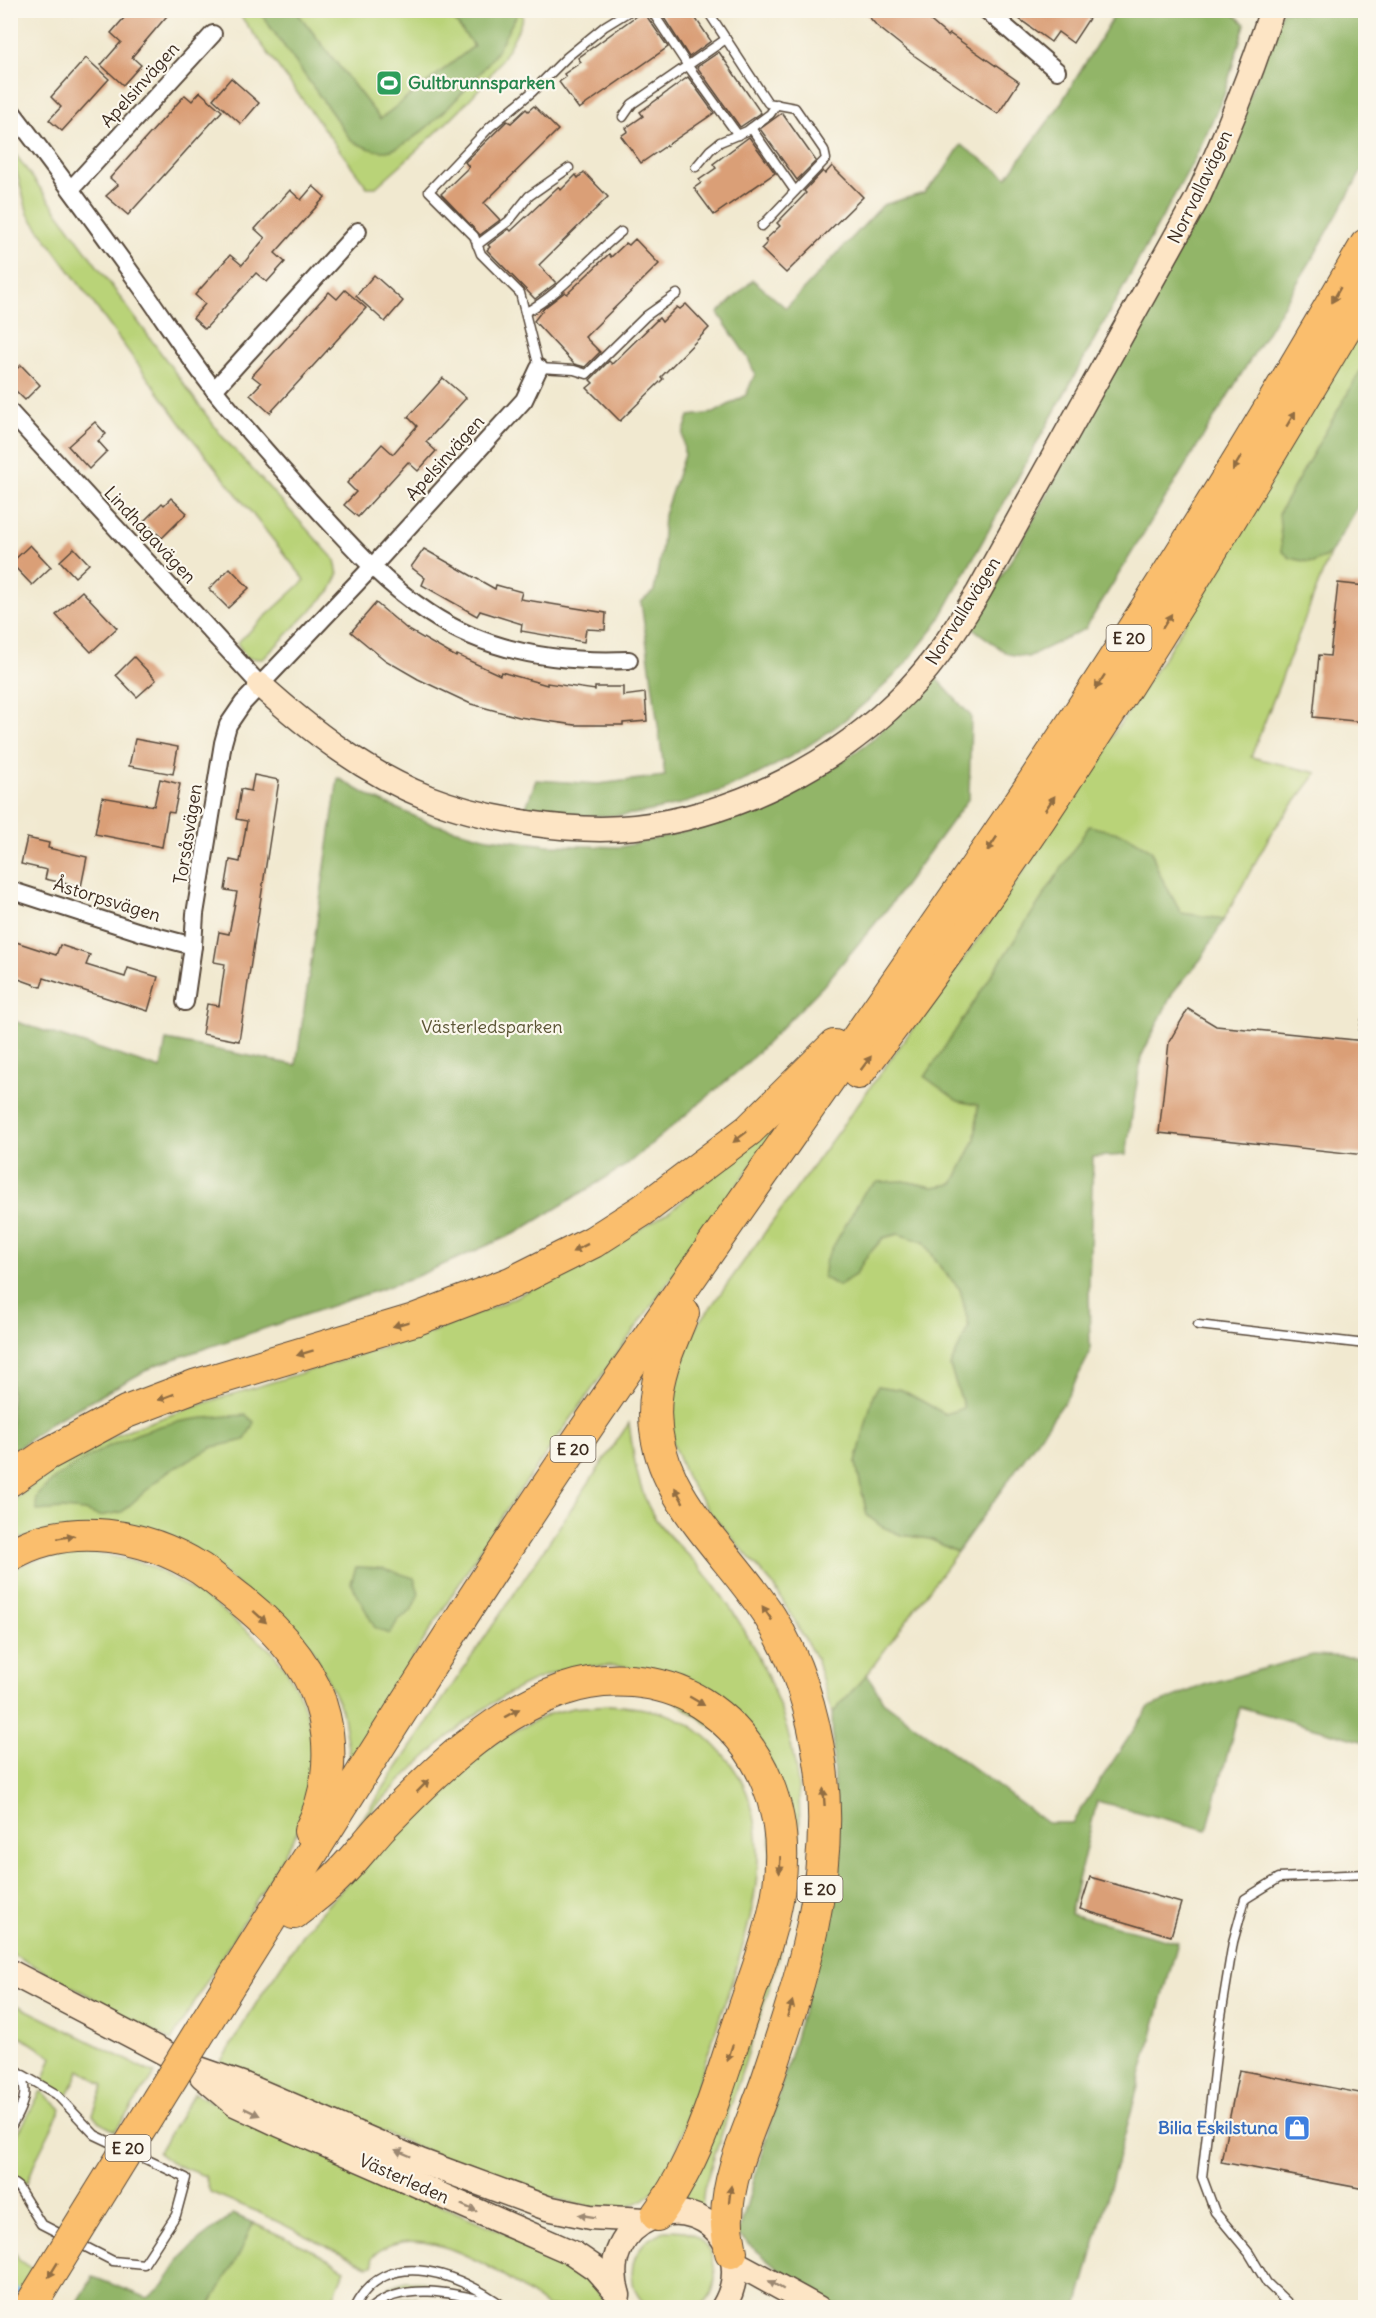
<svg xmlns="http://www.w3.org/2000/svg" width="1376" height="2318" font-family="Delius,sans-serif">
<rect width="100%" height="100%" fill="#fbf7ec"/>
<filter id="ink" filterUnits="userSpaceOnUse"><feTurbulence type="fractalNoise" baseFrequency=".0167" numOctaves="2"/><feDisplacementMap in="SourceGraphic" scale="12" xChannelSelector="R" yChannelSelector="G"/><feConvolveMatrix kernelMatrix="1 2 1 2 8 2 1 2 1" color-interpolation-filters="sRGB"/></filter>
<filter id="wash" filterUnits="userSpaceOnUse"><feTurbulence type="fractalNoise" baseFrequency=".008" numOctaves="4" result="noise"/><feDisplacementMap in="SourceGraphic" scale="24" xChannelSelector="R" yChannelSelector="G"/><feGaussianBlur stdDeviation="1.35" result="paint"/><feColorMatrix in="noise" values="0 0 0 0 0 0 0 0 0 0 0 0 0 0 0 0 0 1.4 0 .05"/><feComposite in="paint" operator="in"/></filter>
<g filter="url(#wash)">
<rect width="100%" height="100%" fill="#f1e9d0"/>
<!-- green -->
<g fill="#b9d378" stroke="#7a7e4b" stroke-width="1.5">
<path d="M238 11H259L351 140 494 56 511 23 520 11 523 17C499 85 428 139 376 187H367L239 14Z"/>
<path d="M296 11H447L474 46 380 119Z"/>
<path d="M10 147 221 435 335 560 338 575 331 590 263 659 247 658 237 643 305 580 191 437 28 214Z"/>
<path d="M1365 315V363L1279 513 1313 563 1330 554 1251 757 1317 773 1272 832 1224 919 1181 913 1159 873 1151 850 958 1101 978 1105 975 1140 953 1184 933 1187 904 1181 855 1275 867 1256 883 1238 898 1234 924 1242 941 1268 960 1289 969 1326 950 1366 964 1408 945 1414 902 1390 878 1386 856 1463 867 1515 881 1526 901 1535 930 1539 957 1552 867 1674 832 1714 816 1658 774 1586 711 1514 687 1479 672 1442 668 1407 679 1366 694 1330 987 926 1170 648Z"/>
<path d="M800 1097 499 1520 382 1707 351 1768 342 1710 311 1646 222 1572 176 1544 11 1538V1503L58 1464 130 1429 211 1401 430 1333 505 1302 582 1264 670 1211 764 1134Z"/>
<path d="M629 1423C633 1453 637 1488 653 1515 665 1536 686 1550 701 1569 716 1587 731 1608 743 1628 770 1675 792 1730 798 1785 807 1873 780 1958 752 2041 736 2090 720 2139 704 2188L702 2208 684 2204 683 2200 768 1962 772 1769C739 1746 705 1722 672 1699 658 1689 643 1675 627 1667 620 1664 608 1666 600 1666 510 1663 413 1766 357 1827Z"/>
<path d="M97 1553 146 1564 178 1581 213 1603 273 1652 287 1671 301 1697 316 1744 315 1768 297 1833 171 2041 11 1953V1571C37 1555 66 1554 97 1553Z"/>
<path d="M609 1705C660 1709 687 1714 722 1753 789 1827 747 1935 720 2017 704 2066 688 2115 672 2164L662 2182 645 2199 626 2208H595L522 2191 220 2063 260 1997 306 1929 402 1822 455 1773 501 1738 549 1714 573 1708Z"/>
<path d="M11 2006H19L155 2074 115 2131 100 2123 93 2114 104 2085 80 2070 67 2097 45 2081 44 2079 52 2057 11 2030Z"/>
<path d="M41 2091 61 2109 38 2155 27 2183 20 2181 11 2173V2147Z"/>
<path d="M194 2093 292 2142 554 2254C576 2269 595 2283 608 2307H547C509 2276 416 2212 372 2257L373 2265 367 2266 258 2212 210 2192 205 2176 171 2163 158 2153Z"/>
<path d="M253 2223 308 2248 345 2269 329 2307 208 2308Z"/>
<path d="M665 2230C672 2231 681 2229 688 2232 717 2241 727 2295 696 2308L649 2307C628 2292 627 2262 644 2243 649 2238 658 2234 665 2230Z"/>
<path d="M10 2244 20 2261 35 2271 16 2307 11 2305Z"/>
<path d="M406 2281H419L431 2284 430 2286 405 2287 391 2290 389 2287Z"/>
<path d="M416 2297 402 2307 381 2308 403 2298Z"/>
</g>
<!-- forest -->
<g fill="#92b568" stroke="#667043" stroke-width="1.5">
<path d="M259 11H296L380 119 474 46 447 11H520C509 25 503 44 492 58 474 82 415 148 386 151 373 152 362 146 351 140Z"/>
<path d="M1117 11H1230L1245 24 1224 95 1194 160 935 627C921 643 909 661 894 676 826 745 730 800 633 814 597 819 561 814 525 810L536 780 598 784 665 776 641 602 654 591 662 547 664 515 684 455 683 434 689 416 714 413 746 395 755 374 748 358 718 313 753 280 786 308 883 205 924 193 944 171 961 145 1007 177 1058 108Z"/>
<path d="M1282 11H1365V165L1315 254 1085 629 1028 657 1008 654 971 627 1017 550 1220 171Z"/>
<path d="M1365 363V495L1330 554 1313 563 1290 558 1282 551 1279 513Z"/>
<path d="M935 677 971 716 969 798 888 908 823 986 744 1066 625 1166 518 1232 408 1280 156 1365 50 1423 11 1454V1020L161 1069 166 1040 296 1065 338 778 371 797 430 823 488 838 547 845 621 847 715 824 809 785 871 741Z"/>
<path d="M1089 826 1126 835 1151 850 1159 873 1181 913 1224 919 1201 959 1173 992 1141 1057 1126 1155 1093 1157 1089 1282 1090 1353 1065 1401 957 1552 930 1539 901 1535 881 1526 867 1515 856 1463 873 1396 878 1386 902 1390 945 1414 964 1408 950 1366 969 1326 960 1289 941 1268 924 1242 898 1234 883 1238 867 1256 855 1275 838 1286 823 1277 826 1259 865 1191 878 1182 904 1181 933 1187 953 1184 975 1140 978 1105 958 1101 925 1077Z"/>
<path d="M246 1415 254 1422 245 1440 213 1447 167 1472 122 1512 99 1516 84 1511 62 1509 37 1511 36 1497C58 1469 119 1439 154 1428 183 1418 217 1417 246 1415Z"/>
<path d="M356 1567 383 1568 414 1578 419 1593 411 1611 398 1620 390 1634 375 1628 351 1583Z"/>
<path d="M1313 1655 1365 1658V1742L1240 1707 1207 1830 1097 1801 1070 1914 1178 1942 1077 2307H846L815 2299 738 2235 815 1969 836 1871 832 1714 867 1674 883 1701 1047 1823H1072L1149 1707 1204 1685Z"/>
<path d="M233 2214 253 2223 240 2253 209 2307H75L93 2277 148 2298 165 2284 180 2259 198 2241Z"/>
</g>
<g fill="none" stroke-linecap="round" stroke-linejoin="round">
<!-- stream -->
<path stroke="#77b4e9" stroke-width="6" d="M10 2288 26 2295"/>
</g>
<g id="blocks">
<!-- building -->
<g fill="#da9f77">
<path d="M131 10H172L132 57 141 65 123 85 101 65 121 42 111 33Z"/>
<path d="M659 10H690L711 41 689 57Z"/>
<path d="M863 10H918L948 36 950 34 1019 82 998 114 912 54 877 26Z"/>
<path d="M1007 10H1080L1090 17 1073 43 1058 32 1051 42Z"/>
<path d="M643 11 668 47 579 109 559 82 566 77 564 74 581 62 578 58Z"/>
<path d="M719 52 761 113 740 127 697 67Z"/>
<path d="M86 58 109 79 62 131 49 120 61 107 51 97Z"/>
<path d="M688 77 714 113 641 163 621 136 628 131 626 128 643 116 640 112Z"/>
<path d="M231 78 259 103 241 124 213 99Z"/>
<path d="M200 92 222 111 128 215 106 196 118 185 110 178 185 95 192 101Z"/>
<path d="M534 106 558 130 484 203 500 220 480 235 441 194 469 167 465 162 507 121 511 123 526 109 528 111Z"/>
<path d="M782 113 816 161 797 180 760 129Z"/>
<path d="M749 137 775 173 714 215 694 188 701 183 699 180 716 168 713 164Z"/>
<path d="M832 166 863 197 786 273 761 249 767 243 765 240 780 226 777 223 806 193 804 191 823 171 825 174Z"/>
<path d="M584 172 608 197 539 265 556 283 535 299 487 250 490 247 488 245 509 229 511 231 558 187 561 190 576 175 578 178Z"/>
<path d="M313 186 325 197 275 253 285 262 267 282 256 273 205 329 193 318 205 304 195 295 230 255 242 265 265 238 255 229 290 190 301 200Z"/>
<path d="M635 239 659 264 585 337 600 352 585 367 574 364 534 321 544 308 565 292 567 294 609 254 611 257 626 243 629 245Z"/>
<path d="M374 275 403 301 385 322 356 296Z"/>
<path d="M345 290 366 308 270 413 250 395 261 383 252 376 329 292 337 299Z"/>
<path d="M686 304 709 328 661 377 663 379 620 421 587 388 593 383 590 380 609 361 612 364 659 318 662 322 677 307 680 309Z"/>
<path d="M21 365 40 385 25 400 10 385V375Z"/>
<path d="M443 378 466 398 426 442 436 451 418 471 408 462 358 517 344 505 356 492 347 483 382 444 393 454 417 426 408 417Z"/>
<path d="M95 422 106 434 98 441 107 451 89 469 68 446Z"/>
<path d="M171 498 187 513 162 538 144 521 162 503 164 505Z"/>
<path d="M30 545 51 567 32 585 11 563Z"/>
<path d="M74 548 89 564 75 577 60 561Z"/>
<path d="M424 549 495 589 496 585 522 592 520 599 606 613 605 630 586 629 584 642 521 631 522 624 480 611 477 616 422 585 425 578 411 567Z"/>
<path d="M230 568 249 588 228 608 209 589Z"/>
<path d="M1338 583 1365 586V722L1313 717 1319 655 1330 656Z"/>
<path d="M82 591 117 628 91 652 56 615Z"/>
<path d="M376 603 407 629 456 657 457 655 500 675 501 672 547 685V683L595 690V687H623V696L645 693 647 721 623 723V725H575L519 717 471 704 418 679 385 660 351 632Z"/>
<path d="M134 657 156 680 137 697 116 675Z"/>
<path d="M135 739 178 747 173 774 129 766Z"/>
<path d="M254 775 279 780 239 1041 202 1034 207 1004 219 1006 225 964 214 962 219 932 229 934 237 892 225 890 230 860 240 862 247 821 236 819 241 789 251 791Z"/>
<path d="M160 779 180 784 174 813 168 812 162 847 95 834 102 797 154 806Z"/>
<path d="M27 838 49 843 48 848 87 857 81 887 45 879 47 870 21 864Z"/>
<path d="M10 940 56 955 60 945 90 955 86 965 125 977 128 968 158 977 148 1011 44 978 41 987 10 976Z"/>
<path d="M1188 1009 1216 1026 1365 1041V1155L1159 1133 1169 1042Z"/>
<path d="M1090 1877 1181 1903 1171 1936 1080 1909Z"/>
<path d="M1239 2070 1365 2094V2189L1221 2162Z"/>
</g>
</g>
</g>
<g filter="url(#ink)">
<use href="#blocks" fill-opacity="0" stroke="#564739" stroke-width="1.5"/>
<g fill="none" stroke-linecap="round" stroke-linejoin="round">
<defs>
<g id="lane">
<path d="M631 10 605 26 567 57 532 92 490 127 429 191 474 236 481 254 520 293 539 368 574 370 587 374 646 316 677 294"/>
<path d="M651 10 688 66 738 135"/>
<path d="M707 10 768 103 795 108 824 150 826 159 762 226"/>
<path d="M623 117 632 104 726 39"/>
<path d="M751 128 795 191"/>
<path d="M696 167 710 150 720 142 747 131 770 114 777 104"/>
<path d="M477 245 509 221 529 196 569 168"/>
<path d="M526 312C559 295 591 256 621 232"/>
<path d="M1364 1031 1366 1020"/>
<path d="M1198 1325 1366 1344"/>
<path d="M10 2062C33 2084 25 2104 10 2128"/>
<path d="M10 2181 18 2187 41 2224 113 2261 144 2264 176 2215 186 2178 95 2135 56 2094 23 2075"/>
<path d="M354 2308C387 2242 462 2276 506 2308"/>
<path d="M371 2308C405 2279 461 2295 500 2304"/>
<path d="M1293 2308 1267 2283 1249 2253 1215 2212 1202 2177 1219 2028 1233 1942 1245 1899 1279 1878 1366 1874"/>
</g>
<g id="street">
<path d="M986 10 1057 71"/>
<path d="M10 109C55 168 99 228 142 288 166 322 189 358 215 391 246 430 278 465 310 501 347 541 383 583 429 613 487 652 560 663 629 660"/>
<path d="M71 189 213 34"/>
<path d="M214 390 358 231"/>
<path d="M10 412 260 685"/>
<path d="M10 890 140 932 193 946"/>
<path d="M185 1002 193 946 195 914 223 743 228 725 243 703 371 568 524 400 539 368"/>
</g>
<g id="secondary">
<path d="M260 685C311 731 365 773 429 798 485 820 575 834 635 827 737 815 838 764 909 689 937 660 957 627 978 593L1198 197C1226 136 1251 74 1272 10"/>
<path d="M10 1972 188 2065 242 2084 420 2161 547 2208 590 2217 646 2220"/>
<path d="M202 2076 235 2104 276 2123 573 2253 595 2268 617 2293"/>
<path d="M734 2262 818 2308"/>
<path d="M618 2295C594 2222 693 2179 728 2247 738 2267 735 2288 723 2308"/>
</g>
<g id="highway">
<path d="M858 1073C900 1017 942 961 982 903 1120 706 1243 500 1366 293"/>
<path d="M683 1313C673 1338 661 1363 657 1390 641 1486 725 1545 770 1617 799 1663 814 1715 821 1768 835 1876 802 1977 768 2078 753 2123 728 2169 727 2217 726 2229 729 2241 731 2252"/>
<path d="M10 1480 46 1455 126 1412 197 1385 414 1320 511 1283 593 1242 643 1210 749 1130 834 1046"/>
<path d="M10 1555C69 1520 146 1534 201 1569 215 1579 228 1590 241 1600 278 1630 313 1668 324 1716 333 1755 328 1796 310 1831"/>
<path d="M294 1913C305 1904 317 1896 327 1886 347 1869 363 1847 381 1827 433 1773 490 1716 562 1690 606 1674 661 1678 701 1703 764 1743 789 1815 779 1887 772 1936 752 1984 737 2030 716 2094 697 2161 657 2215"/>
<path d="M227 1988C342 1805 456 1621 577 1442 722 1228 874 1019 1018 805 1141 623 1256 435 1366 245"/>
</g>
</defs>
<!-- lane casing -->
<use href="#lane" stroke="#564739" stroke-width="11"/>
<!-- street casing -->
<use href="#street" stroke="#564739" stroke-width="20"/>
<!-- secondary casing -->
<use href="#secondary" stroke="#564739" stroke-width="27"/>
<!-- highway casing -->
<use href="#highway" stroke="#564739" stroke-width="34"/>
<!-- lane -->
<use href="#lane" stroke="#fff" stroke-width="8"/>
<!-- street -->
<use href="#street" stroke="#fff" stroke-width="16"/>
<!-- secondary -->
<use href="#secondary" stroke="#fde5c5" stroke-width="24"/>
<!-- highway -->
<use href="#highway" stroke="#fabe6d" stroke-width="32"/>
<defs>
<path id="highway-bridge" d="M29 2308 227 1988"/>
</defs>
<!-- highway-bridge casing -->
<use href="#highway-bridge" stroke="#564739" stroke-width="34" stroke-linecap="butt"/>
<!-- highway-bridge -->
<use href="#highway-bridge" stroke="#fabe6d" stroke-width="32"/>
</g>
<!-- one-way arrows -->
<defs><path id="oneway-solid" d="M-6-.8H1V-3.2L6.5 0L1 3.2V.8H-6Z" transform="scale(1.5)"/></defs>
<g fill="#916d42">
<use href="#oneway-solid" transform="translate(1336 295) rotate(120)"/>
<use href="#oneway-solid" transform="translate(1291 419) rotate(-59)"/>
<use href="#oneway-solid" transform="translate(1237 463) rotate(121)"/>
<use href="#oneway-solid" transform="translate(1167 621) rotate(-58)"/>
<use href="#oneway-solid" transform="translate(1100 682) rotate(123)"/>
<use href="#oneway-solid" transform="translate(1050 803) rotate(-56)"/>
<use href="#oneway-solid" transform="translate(992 844) rotate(124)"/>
<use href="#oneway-solid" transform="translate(866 1063) rotate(-53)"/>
<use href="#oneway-solid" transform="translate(740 1137) rotate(142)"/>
<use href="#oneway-solid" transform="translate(580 1248) rotate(153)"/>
<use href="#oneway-solid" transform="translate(401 1324) rotate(163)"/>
<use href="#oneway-solid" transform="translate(305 1353) rotate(163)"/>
<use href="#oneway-solid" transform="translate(166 1397) rotate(159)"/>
<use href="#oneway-solid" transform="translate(679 1495) rotate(-119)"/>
<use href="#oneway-solid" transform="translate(66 1537) rotate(-10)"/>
<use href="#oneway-solid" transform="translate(767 1613) rotate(-124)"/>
<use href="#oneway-solid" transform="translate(260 1617) rotate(42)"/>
<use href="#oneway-solid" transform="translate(697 1701) rotate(30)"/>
<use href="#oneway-solid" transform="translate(512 1713) rotate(-29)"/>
<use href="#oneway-solid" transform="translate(423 1786) rotate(-45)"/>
<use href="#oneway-solid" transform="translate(824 1797) rotate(-94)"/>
<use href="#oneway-solid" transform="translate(780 1865) rotate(93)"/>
<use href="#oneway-solid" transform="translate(790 2009) rotate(-73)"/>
<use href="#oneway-solid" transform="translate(730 2053) rotate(108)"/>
<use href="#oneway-solid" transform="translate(730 2194) rotate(-83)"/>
<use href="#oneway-solid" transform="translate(53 2270) rotate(122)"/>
</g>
<g fill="#9c8872">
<use href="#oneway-solid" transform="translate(252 2112) rotate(25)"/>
<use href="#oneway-solid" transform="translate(403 2153) rotate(-157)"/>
<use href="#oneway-solid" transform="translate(469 2208) rotate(24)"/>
<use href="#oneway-solid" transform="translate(587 2216) rotate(-171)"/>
<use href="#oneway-solid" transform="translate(776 2285) rotate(-150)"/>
</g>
</g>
<!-- icons -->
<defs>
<symbol id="stadium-square" viewBox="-11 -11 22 22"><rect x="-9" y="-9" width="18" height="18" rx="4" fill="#2e9e5b" stroke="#fbf7ec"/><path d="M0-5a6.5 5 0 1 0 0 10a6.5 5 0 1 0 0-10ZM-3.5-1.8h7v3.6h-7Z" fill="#fff"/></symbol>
<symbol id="shop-square" viewBox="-11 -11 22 22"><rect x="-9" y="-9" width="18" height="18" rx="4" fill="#3f7fe0" stroke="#fbf7ec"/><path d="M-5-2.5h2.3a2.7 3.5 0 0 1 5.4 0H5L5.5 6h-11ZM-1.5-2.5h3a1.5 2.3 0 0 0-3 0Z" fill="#fff"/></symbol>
</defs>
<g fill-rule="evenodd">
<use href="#stadium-square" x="374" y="68" width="30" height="30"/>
<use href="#shop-square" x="1282" y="2113" width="30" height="30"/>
</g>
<g text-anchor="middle" stroke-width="4.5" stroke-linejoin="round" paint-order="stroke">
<!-- shield labels -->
<g fill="#fbf7ec" stroke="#75685c" stroke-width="1.5">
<rect x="1106.5" y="625" width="45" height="26" rx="4.5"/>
<rect x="550.5" y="1436" width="45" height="26" rx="4.5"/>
<rect x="797.5" y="1876" width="45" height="26" rx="4.5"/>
<rect x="105.5" y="2135" width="45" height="26" rx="4.5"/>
</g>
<g font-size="16" font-weight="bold" fill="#3b2a1e">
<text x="1129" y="644">E 20</text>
<text x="573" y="1455">E 20</text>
<text x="820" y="1895">E 20</text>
<text x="128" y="2154">E 20</text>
</g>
<!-- leisure labels -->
<g font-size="18" font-weight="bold" fill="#27864d" stroke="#fbf7ec" text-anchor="start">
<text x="408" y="89">Gultbrunnsparken</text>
</g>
<!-- street labels -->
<g font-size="18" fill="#3b2a1e" stroke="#fbf7ec">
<text transform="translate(140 85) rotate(-48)" y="6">Apelsinvägen</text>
<text transform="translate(1200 187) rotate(-64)" y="6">Norrvallavägen</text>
<text transform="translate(445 458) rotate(-48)" y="6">Apelsinvägen</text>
<text transform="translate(150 535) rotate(47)" y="6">Lindhagavägen</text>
<text transform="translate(963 611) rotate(-58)" y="6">Norrvallavägen</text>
<text transform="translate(188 834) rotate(-81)" y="6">Torsåsvägen</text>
<text transform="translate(107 900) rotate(17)" y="6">Åstorpsvägen</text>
<text transform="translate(404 2179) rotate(24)" y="6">Västerleden</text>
</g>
<!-- park labels -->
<g font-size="18" fill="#5a5434" stroke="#fbf7ec">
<text x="492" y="1033">Västerledsparken</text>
</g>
<!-- shop labels -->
<g font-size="18" font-weight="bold" fill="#366cbe" stroke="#fbf7ec" text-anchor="end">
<text x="1278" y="2134">Bilia Eskilstuna</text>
</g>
</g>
<!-- margin -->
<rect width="1376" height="2318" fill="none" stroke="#fbf7ec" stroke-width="36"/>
</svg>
